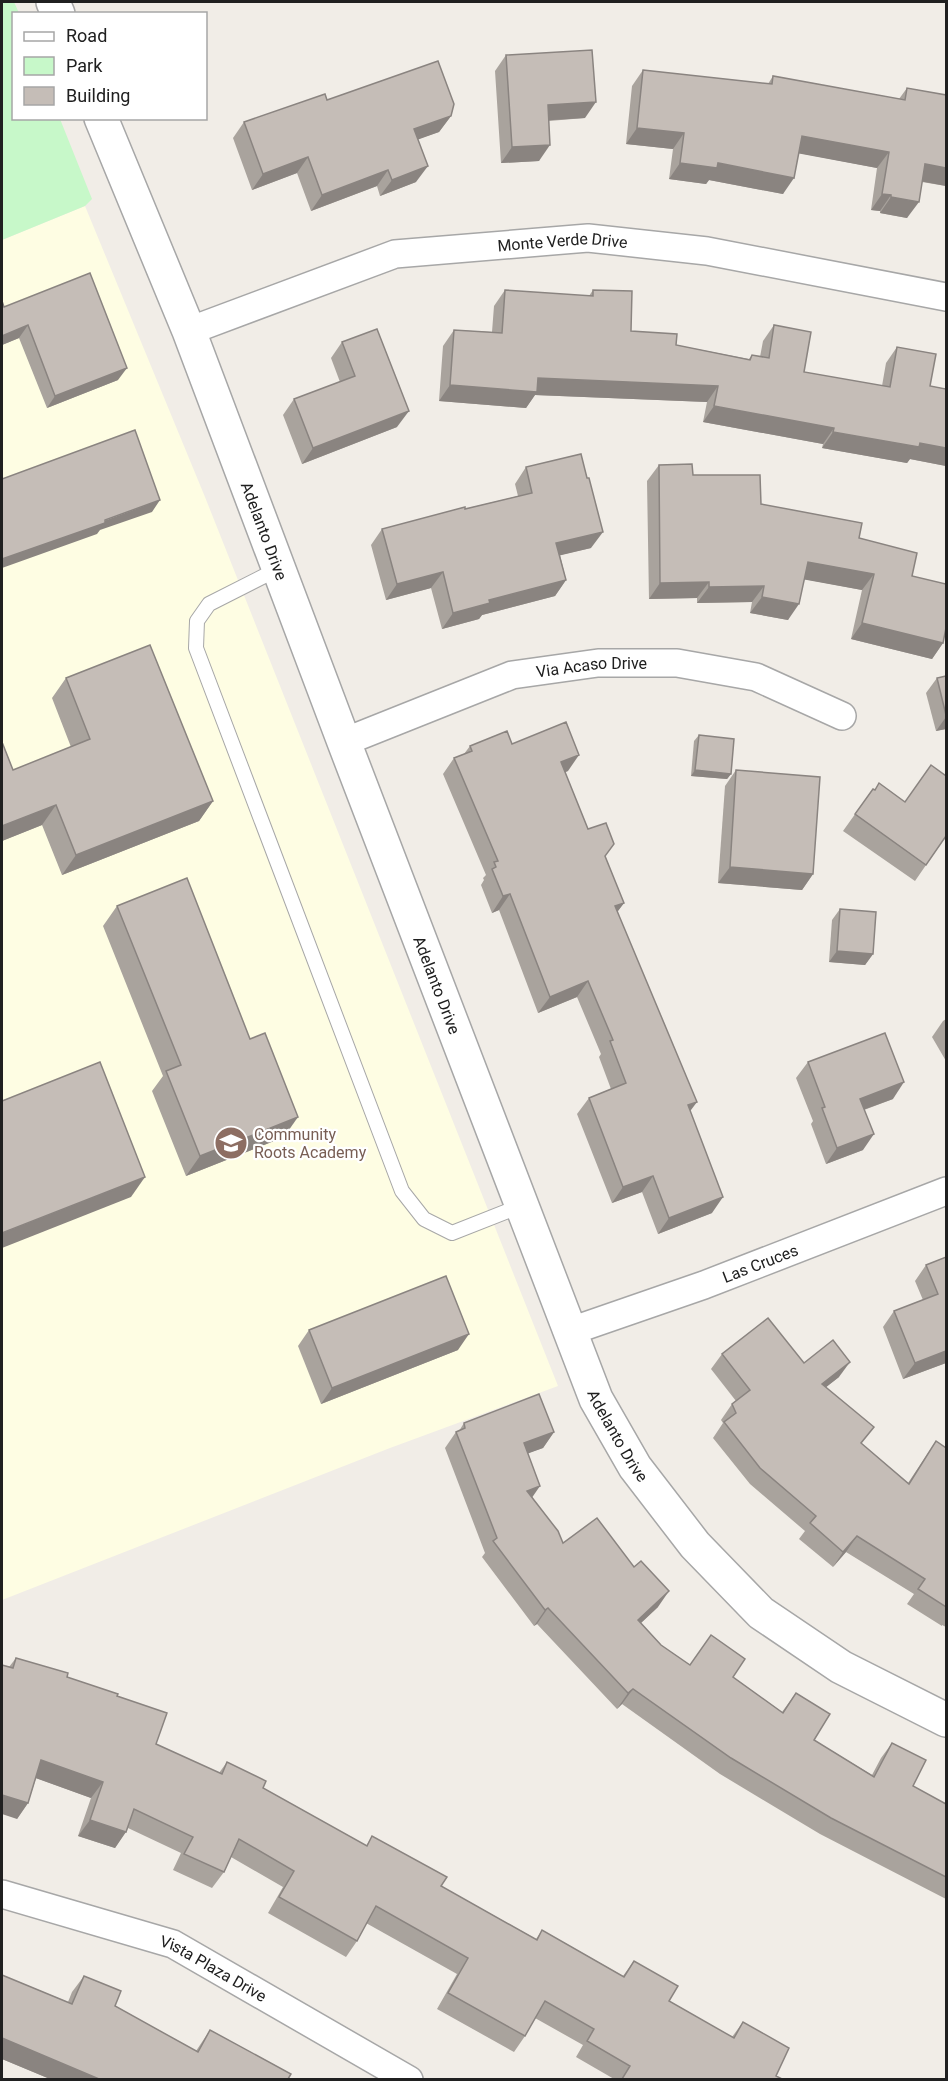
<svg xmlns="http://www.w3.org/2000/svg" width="948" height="2081" font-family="Roboto,sans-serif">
<rect width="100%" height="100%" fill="#f1ede7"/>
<!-- education -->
<path fill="#fefde3" d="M85 206 205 497 558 1386 390 1448 2 1600V240Z"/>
<!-- park -->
<path fill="#c7f8c9" d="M2 2H14L19 13 14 14V118L60 119 92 199 85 206 2 240Z"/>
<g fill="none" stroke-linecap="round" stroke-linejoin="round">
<defs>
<path id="service" d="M278 569 209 604 197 621 196 648 402 1191 424 1219 452 1233 523 1205"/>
<g id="minor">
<path id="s1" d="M189 331 395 254 588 238 707 251 946 297"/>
<path id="s2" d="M344 742 512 675 598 663H677L756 677 842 716"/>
<path id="s3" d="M571 1331 704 1285 946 1191"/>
<path id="s4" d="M2 1894 173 1944 409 2080"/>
</g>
<g id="tertiary">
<path d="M53 2 58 14"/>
<path id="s5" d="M101 118 189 331 344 742 596 1399 635 1467 695 1545 761 1613 841 1667 946 1720"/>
</g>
</defs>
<!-- service casing -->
<use href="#service" stroke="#a7a7a7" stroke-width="16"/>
<!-- minor casing -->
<use href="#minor" stroke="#a7a7a7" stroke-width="30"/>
<!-- tertiary casing -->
<use href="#tertiary" stroke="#a7a7a7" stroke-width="36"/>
<!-- service -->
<use href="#service" stroke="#fff" stroke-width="14"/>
<!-- minor -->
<use href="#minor" stroke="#fff" stroke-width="27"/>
<!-- tertiary -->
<use href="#tertiary" stroke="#fff" stroke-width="33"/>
</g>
<!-- wall -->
<g fill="#a9a39d">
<path d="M506 55 585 118 549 121 539 161 501 163 495 71Z"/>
<path d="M643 70 768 84 773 76 899 99 907 88 946 95V186L922 182 907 218 880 213V211L871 210 877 168 799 153 783 194 709 180 706 184 669 179 673 149 626 144 632 86Z"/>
<path d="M451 116 439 132 418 139 416 182 380 196 377 186 311 211 297 173 252 190 233 138 244 122Z"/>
<path d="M505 290 589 296 593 290 631 331 676 345 749 359 752 355 760 357 763 341 774 325 804 372 882 386 886 363 897 347 930 386 946 389V466L910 459 907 463 822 448 823 444 703 422 707 402 535 395 526 408 439 401 443 346 454 330 492 332 494 306Z"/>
<path d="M2 301 4 307 118 380 47 408 19 338 2 345Z"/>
<path d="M342 342 397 427 302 464 283 415 294 399 340 382 331 358Z"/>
<path d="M659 465 693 475 761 504 859 538 912 576 943 643 932 659 851 639 862 590 804 579 788 620 750 613 752 602 697 603V598L649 599 647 481Z"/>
<path d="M526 467 591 548 560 555 566 580 555 596 482 615 479 619 442 629 431 588 386 600 371 545 382 529 518 496 515 484Z"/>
<path d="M946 676V729L936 731 926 693 937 678Z"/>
<path d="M66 678 213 801 199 821 62 875 42 825 2 841V742L13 770 71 747 52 698Z"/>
<path d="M699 735 731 774 727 779 691 776 694 741Z"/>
<path d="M512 744 568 771 565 772 588 829 605 857 624 903 617 912 690 1111 712 1213 658 1234 642 1192 612 1203 577 1114 589 1098 611 1089 599 1057 601 1054 577 997 538 1013 499 910 492 913 481 885 484 880 483 878 486 875 443 774 454 758 464 754 470 746Z"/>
<path d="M736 770 813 874 802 890 718 883 725 786Z"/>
<path d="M946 776V840L944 839 915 881 843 831 873 789 905 802Z"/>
<path d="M117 906 250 1039 284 1137 186 1176 152 1091 163 1076 103 926Z"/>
<path d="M840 909 873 954 865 965 829 962 832 920Z"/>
<path d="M946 1019V1061L932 1037 943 1021Z"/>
<path d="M808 1062 893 1099 864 1110 863 1150 826 1164 811 1124 813 1121 796 1078Z"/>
<path d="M946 1257V1363L903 1379 883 1327 894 1311 923 1300 915 1281 926 1265Z"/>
<path d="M309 1330 458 1350 321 1404 298 1346Z"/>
<path d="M722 1354 804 1363 839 1377 826 1387 862 1444 908 1483 936 1441 946 1448V1627L942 1625V1626L907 1604 914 1594 846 1552 833 1567 799 1539 805 1531 750 1484 713 1438 723 1423 721 1420 732 1404 736 1401 711 1369Z"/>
<path d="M464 1423 554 1432 543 1448 528 1453 532 1497 563 1543 658 1607 641 1623 661 1645 690 1665 733 1677 782 1712 796 1693 814 1740 872 1775 881 1758 892 1743 913 1786 946 1804V1899L820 1834 720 1774 622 1704 617 1709 537 1624 534 1626 482 1557 485 1553 445 1448 456 1432 459 1431Z"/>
<path d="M16 1658 117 1696 156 1744 219 1773 227 1762 263 1788 366 1846 372 1836 441 1886 536 1939 542 1930 623 1976 634 1961 669 2001 732 2037 743 2022 776 2076 782 2079H614L576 2057 583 2045 535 2018 525 2036 514 2052 437 2009 457 1974 366 1923 357 1941 346 1957 268 1913 283 1887 231 1857 224 1872 212 1888 173 1870 181 1853 128 1828 115 1848 78 1836 91 1798 36 1778 28 1803 17 1819 9 1667Z"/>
<path d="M2 1975 68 2002 72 1992 84 1976 115 2006 196 2051 210 2030 291 2074 50 2079 2 2059Z"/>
</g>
<!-- shaded-wall -->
<g fill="#8a8480">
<path d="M596 102 585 118 537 121 548 105Z"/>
<path d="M451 116 439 132 403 145 414 129Z"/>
<path d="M637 128 684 133 673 149 626 144Z"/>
<path d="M802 136 889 152 877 168 791 152Z"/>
<path d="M550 145 539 161 501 163 512 147Z"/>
<path d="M308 157 297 173 252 190 263 174Z"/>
<path d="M680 163H718L794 178 783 194 709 180 706 184 669 179Z"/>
<path d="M925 164 946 168V186L914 180Z"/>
<path d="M428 166 416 182 380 196 392 180Z"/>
<path d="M388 170 377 186 311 211 322 195Z"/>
<path d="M882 194 891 195 880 211 871 210Z"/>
<path d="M891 197 919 202 907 218 880 213Z"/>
<path d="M28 325 19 338 2 345V336Z"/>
<path d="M127 368 118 380 47 408 55 396Z"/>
<path d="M538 378 718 386 707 402 535 395 526 408 439 401 450 385Z"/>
<path d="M714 406 834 428 823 444 703 422Z"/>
<path d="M409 411 397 427 302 464 313 448Z"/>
<path d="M833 432 920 443 946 448V466L910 459 907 463 822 448Z"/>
<path d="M160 500 152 512 100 530 97 534 2 568V559Z"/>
<path d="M603 532 591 548 545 559 556 543Z"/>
<path d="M808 562 874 574 862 590 796 578Z"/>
<path d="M443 572 431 588 386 600 397 584Z"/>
<path d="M566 580 555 596 482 615 479 619 442 629 453 613 489 600Z"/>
<path d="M709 582 697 598 649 599 660 583Z"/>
<path d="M764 586 752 602 697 603 709 587Z"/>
<path d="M762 597 799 604 788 620 750 613Z"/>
<path d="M862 623 943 643 932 659 851 639Z"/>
<path d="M946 717V729L936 731Z"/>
<path d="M579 755 568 771 550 778 561 762Z"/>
<path d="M695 770 731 774 727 779 691 776Z"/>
<path d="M213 801 199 821 62 875 76 855Z"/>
<path d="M56 805 42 825 2 841V826Z"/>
<path d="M730 867 813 874 802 890 718 883Z"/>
<path d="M510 894 499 910 492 913 503 896Z"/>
<path d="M624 903 612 919 615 906Z"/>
<path d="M837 951 873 954 865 965 829 962Z"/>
<path d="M588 981 577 997 538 1013 550 997Z"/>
<path d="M904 1082 893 1099 849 1115 860 1099Z"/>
<path d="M697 1102 685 1118 688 1105Z"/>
<path d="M298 1117 284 1137 186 1176 200 1156Z"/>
<path d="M874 1134 863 1150 826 1164 837 1148Z"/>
<path d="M653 1176 642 1192 612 1203 623 1187Z"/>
<path d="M145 1177 131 1197 2 1248V1233Z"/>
<path d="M723 1197 712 1213 658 1234 669 1218Z"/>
<path d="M469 1334 458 1350 321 1404 332 1388Z"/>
<path d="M946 1351V1363L903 1379 915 1363Z"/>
<path d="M850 1362 839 1377 811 1399 822 1384Z"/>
<path d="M554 1432 543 1448 513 1459 524 1443Z"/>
<path d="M540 1486 529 1502 527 1491Z"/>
<path d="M857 1536 846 1552 833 1567 843 1552Z"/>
<path d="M669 1591 658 1607 627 1636 638 1620Z"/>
<path d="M548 1608 537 1624 534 1626 545 1610Z"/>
<path d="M633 1689 622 1704 617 1709 628 1693Z"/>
<path d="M41 1760 103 1782 91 1798 30 1776Z"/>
<path d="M2 1795 28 1803 17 1819 2 1814Z"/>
<path d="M90 1820 126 1832 115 1848 78 1836Z"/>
<path d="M2 2038 99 2079H50L2 2059Z"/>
</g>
<!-- building -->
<g fill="#c5bdb7" stroke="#8a8480" stroke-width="1.5">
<path d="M592 50 596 102 548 105 550 145 512 147 506 55Z"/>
<path d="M438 61 454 104 451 116 414 129 428 166 392 180 388 170 322 195 308 157 263 174 244 122 325 94 327 100Z"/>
<path d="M643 70 772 84 773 76 905 100 907 88 946 95V168L925 164 919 202 891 197V195L882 194 889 152 802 136 794 178 718 163 717 168 680 163 684 133 637 128Z"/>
<path d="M90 273 127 368 55 396 28 325 2 336V301L4 307Z"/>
<path d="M505 290 593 296V290L632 291 631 331 677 334 676 345 750 360 752 355 769 358 774 325 811 332 804 372 890 387 897 347 936 354 930 386 946 389V448L920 443 919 447 833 432 834 428 714 406 718 386 538 378 537 392 450 385 454 330 502 333Z"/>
<path d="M377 329 409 411 313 448 294 399 355 376 342 342Z"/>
<path d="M135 430 160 500 105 520V523L2 559V479Z"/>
<path d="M581 454 587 478H589L603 532 556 543 566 580 489 600 490 603 453 613 443 572 397 584 382 529 465 507V509L532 493 526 467Z"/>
<path d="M692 464 693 475H760L761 504 862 523 859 538 917 553 912 576 946 584V628L943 643 862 623 874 574 808 562 799 604 762 597 764 586 709 587V582L660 583 659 465Z"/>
<path d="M150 645 213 801 76 855 56 805 2 826V742L13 770 90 739 66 678Z"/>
<path d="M946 676V715L937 678Z"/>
<path d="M566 722 579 755 561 762 588 829 606 823 614 844 605 856 624 903 615 906 697 1102 688 1105 723 1197 669 1218 653 1176 623 1187 589 1098 626 1083 610 1041 613 1040 588 981 550 997 510 894 503 896 492 869 496 867 494 862 498 861 454 758 472 751 470 746 507 731 512 744Z"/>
<path d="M699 735 734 739 731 774 695 770Z"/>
<path d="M931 765 946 776V836L926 865 855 814 873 789 875 790 879 783 905 802Z"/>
<path d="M736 770 820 777 813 874 730 867Z"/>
<path d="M187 878 250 1039 265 1033 298 1117 200 1156 166 1071 181 1065 117 906Z"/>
<path d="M840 909 876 912 873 954 837 951Z"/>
<path d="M885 1033 904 1082 860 1099 874 1134 837 1148 822 1108 825 1107 808 1062Z"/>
<path d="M100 1062 145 1177 2 1233V1101Z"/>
<path d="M946 1257V1351L915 1363 894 1311 938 1294 926 1265Z"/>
<path d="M446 1276 469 1334 332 1388 309 1330Z"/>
<path d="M768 1318 804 1363 833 1340 850 1362 822 1384 874 1427 861 1443 909 1484 936 1441 946 1448V1607L918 1589 925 1579 857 1536 843 1552 810 1523 816 1516 760 1468 724 1422 736 1413 732 1404 750 1390 722 1354Z"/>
<path d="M539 1394 554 1432 524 1443 540 1486 527 1491 558 1531 563 1543 597 1518 634 1567 641 1561 669 1591 638 1620 661 1645 690 1665 711 1635 745 1659 733 1677 783 1713 796 1693 830 1714 814 1740 874 1777 892 1743 926 1760 913 1786 946 1804V1877L831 1818 731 1758 633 1689 628 1693 548 1608 545 1610 493 1541 497 1538 456 1432 465 1428 464 1423Z"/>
<path d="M16 1658 68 1673 67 1677 118 1694 117 1696 167 1713 156 1744 222 1774 227 1762 266 1781 263 1788 367 1846 372 1836 447 1877 441 1886 537 1940 542 1930 624 1977 634 1961 678 1986 669 2001 734 2038 743 2022 789 2048 776 2076 782 2079H622L630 2066 587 2041 594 2029 545 2001 525 2036 448 1993 468 1958 376 1906 357 1941 279 1897 294 1871 239 1839 224 1872 184 1854 193 1837 134 1809 126 1832 90 1820 103 1782 41 1760 28 1803 2 1795V1665L13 1668Z"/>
<path d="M2 1975 72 2004 84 1976 121 1991 115 2006 198 2052 210 2030 291 2074 288 2079H99L2 2038Z"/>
</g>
<!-- icons -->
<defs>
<symbol id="school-disc" viewBox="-11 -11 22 22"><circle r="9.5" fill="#8d6e63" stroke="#fff"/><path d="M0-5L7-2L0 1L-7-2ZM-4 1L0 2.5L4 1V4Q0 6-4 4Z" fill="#fff"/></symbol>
</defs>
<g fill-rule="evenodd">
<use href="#school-disc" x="212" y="1124" width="38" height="38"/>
</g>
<g text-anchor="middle" stroke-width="4.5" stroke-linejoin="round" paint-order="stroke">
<!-- street labels -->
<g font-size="16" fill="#202020" stroke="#fff">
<text dy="6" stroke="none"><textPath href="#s1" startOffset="388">Monte Verde Drive</textPath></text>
<text dy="6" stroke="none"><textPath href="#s5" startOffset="444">Adelanto Drive</textPath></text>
<text dy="6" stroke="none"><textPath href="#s2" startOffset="261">Via Acaso Drive</textPath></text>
<text dy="6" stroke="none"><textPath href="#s5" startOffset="930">Adelanto Drive</textPath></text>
<text dy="6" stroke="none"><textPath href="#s3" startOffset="201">Las Cruces</textPath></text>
<text dy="6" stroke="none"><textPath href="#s5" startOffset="1416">Adelanto Drive</textPath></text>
<text dy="6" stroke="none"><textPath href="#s4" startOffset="225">Vista Plaza Drive</textPath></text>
</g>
<!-- education labels -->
<g font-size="16" fill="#785e54" stroke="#fff" text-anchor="start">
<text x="254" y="1140">Community<tspan x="254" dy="18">Roots Academy</tspan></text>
</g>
</g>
<!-- border -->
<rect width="948" height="2081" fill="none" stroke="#202020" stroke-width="6"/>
<!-- legend -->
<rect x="12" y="12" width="195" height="108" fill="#ffffff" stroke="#a6a6a6" stroke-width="1.5"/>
<rect x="24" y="32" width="30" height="9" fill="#ffffff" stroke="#a6a6a6" stroke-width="1.5"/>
<text x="66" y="42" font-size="18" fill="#202020">Road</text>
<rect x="24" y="57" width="30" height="18" fill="#c7f8c9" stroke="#a6a6a6" stroke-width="1.5"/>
<text x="66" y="72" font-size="18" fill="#202020">Park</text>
<rect x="24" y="87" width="30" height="18" fill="#c5bdb7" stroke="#a6a6a6" stroke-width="1.5"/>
<text x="66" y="102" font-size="18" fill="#202020">Building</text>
</svg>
